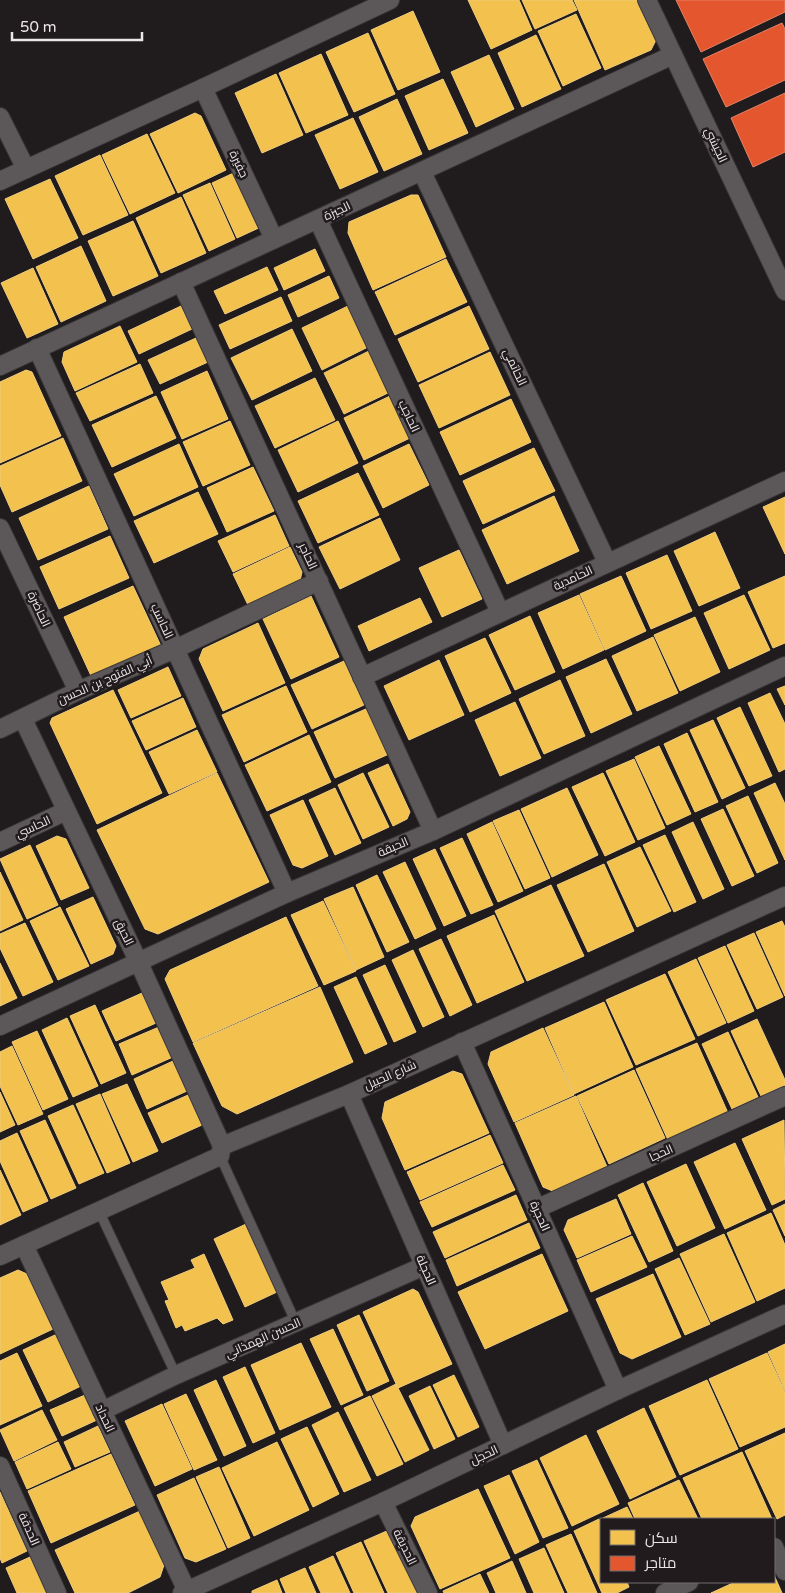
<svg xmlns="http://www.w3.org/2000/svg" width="785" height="1593" font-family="'Varela Round',Cairo,sans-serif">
<rect width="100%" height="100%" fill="#201c1e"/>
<!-- homes -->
<g fill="#f2c14e" stroke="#f0cc7c">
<path d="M468 0H519L532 30 491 49Z"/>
<path d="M522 0H572L577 10 535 29Z"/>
<path d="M574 0H638L657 38 651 50 605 70Z"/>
<path d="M413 11 440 72 398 90 371 30Z"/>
<path d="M576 14 601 68 563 86 538 31Z"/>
<path d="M368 33 395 94 354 112 326 52Z"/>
<path d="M536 35 561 89 522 107 498 53Z"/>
<path d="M321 54 348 115 306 133 279 73Z"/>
<path d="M489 55 514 109 476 127 451 72Z"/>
<path d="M276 74 303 135 262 153 235 93Z"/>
<path d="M443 79 468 133 429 150 405 96Z"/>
<path d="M397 99 422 154 384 171 359 117Z"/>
<path d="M195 113 201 116 226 170 178 193 150 134Z"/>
<path d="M353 118 378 172 340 189 315 135Z"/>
<path d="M147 134 175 193 130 214 102 155Z"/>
<path d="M100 155 128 215 83 235 55 176Z"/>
<path d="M238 171 263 226 237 238 212 183Z"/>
<path d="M50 179 78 238 33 259 5 199Z"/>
<path d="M210 183 235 239 209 251 183 195Z"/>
<path d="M411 195H418L446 257 373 290 348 233 349 222Z"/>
<path d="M181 197 206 253 161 273 136 218Z"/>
<path d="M133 221 158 276 113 296 88 241Z"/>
<path d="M81 246 106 301 61 322 36 267Z"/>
<path d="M315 249 325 271 284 290 274 268Z"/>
<path d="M446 259 467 302 395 335 375 292Z"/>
<path d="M267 267 278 290 225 314 214 291Z"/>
<path d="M33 268 58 324 27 338 1 283Z"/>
<path d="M329 276 339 298 298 317 288 295Z"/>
<path d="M281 297 292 321 230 349 219 325Z"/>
<path d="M181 306 192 329 139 354 128 331Z"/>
<path d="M348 306 368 347 322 370 302 328Z"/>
<path d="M469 306 489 349 418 382 398 339Z"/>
<path d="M120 326 137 362 75 391 62 362 64 352Z"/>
<path d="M292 329 312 371 252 400 231 358Z"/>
<path d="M196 338 208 362 160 384 148 360Z"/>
<path d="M369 351 390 392 344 414 324 373Z"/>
<path d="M490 352 510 395 439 428 419 385Z"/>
<path d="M140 364 153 393 90 421 76 393Z"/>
<path d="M26 370 32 372 61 436 0 463V382Z"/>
<path d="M207 371 228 419 182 439 161 392Z"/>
<path d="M315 378 335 420 275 448 255 406Z"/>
<path d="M156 396 176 438 112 467 92 425Z"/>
<path d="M390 396 410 438 364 460 344 418Z"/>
<path d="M511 399 531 442 460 475 440 432Z"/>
<path d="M230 421 250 465 203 486 183 442Z"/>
<path d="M338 421 358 463 298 492 278 450Z"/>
<path d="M63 438 82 481 12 512 0 485V466Z"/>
<path d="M179 444 198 487 134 516 114 474Z"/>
<path d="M409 444 429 485 383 508 363 466Z"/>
<path d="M534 448 555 491 483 524 463 481Z"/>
<path d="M253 467 274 511 227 532 207 488Z"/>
<path d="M358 473 379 515 318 543 298 501Z"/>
<path d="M89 486 108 529 38 560 19 518Z"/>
<path d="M198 492 218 534 154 563 134 521Z"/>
<path d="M554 496 579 551 507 584 482 530Z"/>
<path d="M785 497V554L763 507Z"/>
<path d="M275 515 289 546 233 572 218 541Z"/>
<path d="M380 518 400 560 340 589 319 547Z"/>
<path d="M715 532 740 588 699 606 674 551Z"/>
<path d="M110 536 129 578 59 609 40 567Z"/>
<path d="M290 547 302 572 300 581 248 605 233 574Z"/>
<path d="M459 550 482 599 442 617 419 568Z"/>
<path d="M667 555 692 611 651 629 626 573Z"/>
<path d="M621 576 646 631 605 650 580 594Z"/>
<path d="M785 576V643L773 648 748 592Z"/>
<path d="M133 586 161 646 92 678 64 617Z"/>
<path d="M579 595 604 650 563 669 538 613Z"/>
<path d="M744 595 770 650 729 669 704 613Z"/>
<path d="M311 596 339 657 291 679 263 619Z"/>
<path d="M420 598 432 622 369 651 358 626Z"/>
<path d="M530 616 555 672 515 690 489 635Z"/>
<path d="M695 617 720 672 680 691 654 635Z"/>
<path d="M258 623 285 683 223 711 199 659 203 649Z"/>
<path d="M653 637 678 693 637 711 612 656Z"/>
<path d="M485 638 511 693 470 712 445 656Z"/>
<path d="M606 659 632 714 591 733 566 677Z"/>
<path d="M439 660 464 715 409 740 384 686Z"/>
<path d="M344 661 364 705 312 729 291 685Z"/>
<path d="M168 667 181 696 131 718 118 690Z"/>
<path d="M560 680 585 736 544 754 519 699Z"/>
<path d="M286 686 307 732 244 762 222 715Z"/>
<path d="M785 686V705L777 689Z"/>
<path d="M113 690 162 793 97 824 50 723 52 718Z"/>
<path d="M770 693 785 724V769L779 772 748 703Z"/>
<path d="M183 698 196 727 146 750 132 721Z"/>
<path d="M515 702 541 758 500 776 475 720Z"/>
<path d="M740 707 772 776 749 786 717 718Z"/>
<path d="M368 708 389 754 335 778 314 732Z"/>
<path d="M713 720 745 788 722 799 690 730Z"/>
<path d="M197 730 217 772 169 794 149 752Z"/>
<path d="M687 733 718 802 695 812 664 744Z"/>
<path d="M309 735 331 782 267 811 245 765Z"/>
<path d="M659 746 691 814 667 825 635 757Z"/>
<path d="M634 759 665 828 638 840 606 771Z"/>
<path d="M388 764 410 812 407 819 393 826 368 773Z"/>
<path d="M217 773 269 882 158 934 145 929 97 830Z"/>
<path d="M363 773 389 827 363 839 338 785Z"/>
<path d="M603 773 635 842 605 856 572 787Z"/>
<path d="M775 783 785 804V860L754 793Z"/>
<path d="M335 788 361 843 335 855 309 800Z"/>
<path d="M567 788 598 855 552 877 521 809Z"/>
<path d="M748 796 778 863 757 873 726 806Z"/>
<path d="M303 800 328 856 302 868 293 865 270 815Z"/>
<path d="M723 809 754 876 732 886 701 819Z"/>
<path d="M519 810 550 878 525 889 493 821Z"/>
<path d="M492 822 523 891 498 902 467 834Z"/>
<path d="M693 822 724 889 703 899 672 832Z"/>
<path d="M665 835 696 902 674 912 643 845Z"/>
<path d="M57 836 66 839 89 888 61 900 36 846Z"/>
<path d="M462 838 493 905 471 914 440 848Z"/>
<path d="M30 845 58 905 27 919 0 859Z"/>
<path d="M640 847 671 911 637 927 607 862Z"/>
<path d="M435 849 466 916 444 926 413 859Z"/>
<path d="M405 862 436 929 415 939 383 872Z"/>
<path d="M604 864 634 931 588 952 557 885Z"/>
<path d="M0 872 23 920 0 931Z"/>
<path d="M377 875 409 942 387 952 356 885Z"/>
<path d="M551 885 584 956 527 981 495 911Z"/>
<path d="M353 887 384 957 356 970 324 899Z"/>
<path d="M93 897 116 946 113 954 91 964 66 909Z"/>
<path d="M323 901 356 971 324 985 291 915Z"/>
<path d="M60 907 89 966 58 980 30 921Z"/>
<path d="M494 915 524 982 477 1003 447 936Z"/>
<path d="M286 917 318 986 193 1042 165 979 170 970Z"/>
<path d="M782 921 785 927V996L756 932Z"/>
<path d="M25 923 53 982 23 996 0 948V934Z"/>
<path d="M754 933 783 997 757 1009 727 945Z"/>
<path d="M441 939 472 1005 450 1016 419 949Z"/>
<path d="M725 946 754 1011 728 1023 698 958Z"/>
<path d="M413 950 444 1017 423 1027 392 960Z"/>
<path d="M696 959 726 1023 698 1036 668 972Z"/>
<path d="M0 963 17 998 0 1006Z"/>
<path d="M385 965 416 1032 394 1042 363 975Z"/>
<path d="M665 974 695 1039 636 1065 606 1000Z"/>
<path d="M356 977 387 1044 365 1054 334 987Z"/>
<path d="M320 987 353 1062 237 1114 222 1106 193 1043Z"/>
<path d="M142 993 156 1023 116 1041 102 1011Z"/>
<path d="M604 1002 633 1067 574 1094 545 1028Z"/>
<path d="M95 1005 126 1073 101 1084 70 1016Z"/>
<path d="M67 1018 98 1086 73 1097 42 1030Z"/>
<path d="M757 1019 785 1080V1085L761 1096 731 1031Z"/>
<path d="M159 1027 173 1057 132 1075 119 1044Z"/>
<path d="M543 1028 574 1095 514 1122 488 1064 491 1052Z"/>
<path d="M37 1031 68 1099 43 1110 12 1042Z"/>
<path d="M728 1032 758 1097 732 1109 702 1044Z"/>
<path d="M697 1043 728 1113 668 1140 636 1069Z"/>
<path d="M12 1046 43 1114 18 1125 0 1086V1052Z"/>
<path d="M173 1061 187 1091 147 1109 134 1079Z"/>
<path d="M634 1070 665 1138 609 1164 577 1096Z"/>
<path d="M453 1071 462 1074 489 1133 405 1170 382 1118 385 1102Z"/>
<path d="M127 1084 158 1151 133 1162 102 1094Z"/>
<path d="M0 1092 15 1125 0 1132Z"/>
<path d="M100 1094 130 1163 107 1173 76 1104Z"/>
<path d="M188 1095 202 1125 162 1143 148 1113Z"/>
<path d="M576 1096 608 1169 555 1192 543 1187 515 1123Z"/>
<path d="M73 1105 104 1173 79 1184 48 1116Z"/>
<path d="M45 1120 76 1188 51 1199 20 1131Z"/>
<path d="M784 1120 785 1199 772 1205 742 1139Z"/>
<path d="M17 1133 48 1201 23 1212 0 1161V1141Z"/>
<path d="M490 1135 503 1163 420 1200 407 1172Z"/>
<path d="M735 1143 766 1210 725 1229 694 1162Z"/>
<path d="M686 1164 715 1228 677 1246 647 1182Z"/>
<path d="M503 1165 515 1190 432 1227 420 1202Z"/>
<path d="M0 1170 21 1215 0 1225Z"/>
<path d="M643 1183 673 1251 649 1262 618 1195Z"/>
<path d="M516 1195 527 1220 445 1258 433 1232Z"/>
<path d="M616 1199 631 1234 577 1258 564 1230 568 1220Z"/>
<path d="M785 1204V1236L773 1210Z"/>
<path d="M771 1213 785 1245V1288L757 1301 727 1233Z"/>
<path d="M529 1223 540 1248 457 1286 446 1260Z"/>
<path d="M246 1224 277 1292 245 1307 214 1239Z"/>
<path d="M724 1234 755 1302 711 1322 680 1254Z"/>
<path d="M632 1236 647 1267 591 1292 577 1260Z"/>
<path d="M204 1254 233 1320 223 1324 217 1318 185 1331 182 1325 176 1328 165 1301 169 1300 161 1282 195 1268 191 1260Z"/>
<path d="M542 1254 568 1311 485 1349 458 1292Z"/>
<path d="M679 1258 710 1324 685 1335 655 1269Z"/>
<path d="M18 1270 27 1274 53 1329 0 1354V1278Z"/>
<path d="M653 1274 681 1337 632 1359 620 1353 596 1299Z"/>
<path d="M413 1289 418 1292 452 1364 398 1388 363 1312Z"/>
<path d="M359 1315 389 1381 367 1391 337 1325Z"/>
<path d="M333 1329 363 1395 341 1405 310 1339Z"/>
<path d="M57 1334 81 1386 48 1402 23 1350Z"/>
<path d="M301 1343 331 1407 280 1430 251 1365Z"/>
<path d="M785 1344V1390L768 1352Z"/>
<path d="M17 1353 42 1406 0 1425V1361Z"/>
<path d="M767 1353 785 1392V1427L740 1447 709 1379Z"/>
<path d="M245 1367 275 1433 253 1443 223 1377Z"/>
<path d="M454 1375 479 1427 458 1437 433 1385Z"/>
<path d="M216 1380 246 1446 224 1456 194 1390Z"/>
<path d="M707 1380 738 1449 680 1475 649 1406Z"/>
<path d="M396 1384 429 1450 405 1462 372 1396Z"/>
<path d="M430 1386 455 1439 434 1449 409 1396Z"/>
<path d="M186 1394 217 1460 194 1470 164 1404Z"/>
<path d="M85 1395 97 1420 62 1436 50 1410Z"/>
<path d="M370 1396 403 1464 377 1476 344 1408Z"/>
<path d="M162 1404 192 1469 155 1486 125 1421Z"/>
<path d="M644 1408 676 1477 630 1499 597 1431Z"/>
<path d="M42 1410 57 1440 14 1461 0 1430Z"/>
<path d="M338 1412 371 1480 344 1492 312 1425Z"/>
<path d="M98 1426 110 1452 75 1467 64 1442Z"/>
<path d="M307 1427 339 1494 313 1507 281 1439Z"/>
<path d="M785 1433V1515L777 1519 745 1451Z"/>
<path d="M586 1435 619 1504 572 1526 540 1458Z"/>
<path d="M58 1442 71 1469 27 1489 15 1462Z"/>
<path d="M277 1442 309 1510 254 1536 222 1468Z"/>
<path d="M742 1452 772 1519H702L683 1478Z"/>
<path d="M111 1454 135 1505 51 1543 28 1491Z"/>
<path d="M537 1460 568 1528 543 1538 512 1471Z"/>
<path d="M219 1467 250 1538 228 1548 196 1477Z"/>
<path d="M509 1475 539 1542 515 1554 484 1486Z"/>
<path d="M194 1478 226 1549 196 1562 185 1558 157 1495Z"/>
<path d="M679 1480 698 1519H635L628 1503Z"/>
<path d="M478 1489 510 1558 440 1589 411 1526 415 1517Z"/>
<path d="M0 1492 27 1551 2 1563 0 1558Z"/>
<path d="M627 1507 633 1519H603V1518Z"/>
<path d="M140 1511 164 1565 160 1577 128 1593H75L55 1550Z"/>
<path d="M599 1519 601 1525V1582H627L629 1587 617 1593H602L574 1531Z"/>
<path d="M389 1530 418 1593H388L364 1541Z"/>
<path d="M571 1534 597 1593H568L546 1545Z"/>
<path d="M361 1542 384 1593H354L336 1553Z"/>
<path d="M544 1548 564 1593H534L519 1559Z"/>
<path d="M333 1556 350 1593H321L309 1567Z"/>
<path d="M30 1557 47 1593H17L6 1568Z"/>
<path d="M512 1561 526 1593H496L487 1573Z"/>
<path d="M305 1568 316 1593H286L280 1579Z"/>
<path d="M480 1574 489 1593H444L443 1591Z"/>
<path d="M774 1575 782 1593H711L735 1582H774Z"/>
<path d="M277 1580 282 1593H252V1591Z"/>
</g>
<!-- shops -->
<g fill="#e4572e" stroke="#e68266">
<path d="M676 0H785V12L701 52Z"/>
<path d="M782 23 785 29V80L726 107 703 59Z"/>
<path d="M785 93V152L753 167 731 118Z"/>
</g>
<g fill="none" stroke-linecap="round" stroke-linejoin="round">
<defs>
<g id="lane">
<path d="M220 1156 296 1323"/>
<path d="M99 1211 176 1375"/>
</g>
<g id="street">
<path d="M647 0 785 291"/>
<path d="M203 88 274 239"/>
<path d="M0 117 26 169 0 181"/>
<path d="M26 169 203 88 390 0"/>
<path d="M422 172 607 562"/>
<path d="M318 220 500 612"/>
<path d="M181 282 433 831"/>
<path d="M37 348 287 893"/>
<path d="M0 366 673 55"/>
<path d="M0 528 78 691"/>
<path d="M362 677 785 481"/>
<path d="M23 719 139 963 222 1146"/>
<path d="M0 729 78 691 175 649 319 581"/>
<path d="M0 842 66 811"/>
<path d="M0 1026 287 893 433 831 785 666"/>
<path d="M462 1042 618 1390"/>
<path d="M349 1094 503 1445"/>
<path d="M536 1209 785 1096"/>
<path d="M24 1245 187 1591"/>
<path d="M0 1256 220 1156 222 1146 349 1094 785 896"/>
<path d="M102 1411 176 1375 424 1266"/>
<path d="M0 1466 57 1593"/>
<path d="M383 1502 428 1593"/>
<path d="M774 1547 785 1571"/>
<path d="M182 1593 383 1502 618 1390 785 1314"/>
<path d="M665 1593 689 1582"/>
</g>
</defs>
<!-- lane casing -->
<use href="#lane" stroke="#3a3739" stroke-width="11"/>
<!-- street casing -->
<use href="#street" stroke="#3a3739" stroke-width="20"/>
<!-- lane -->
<use href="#lane" stroke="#5c585a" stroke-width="9"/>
<!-- street -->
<use href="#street" stroke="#5c585a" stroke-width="18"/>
</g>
<g text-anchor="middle" stroke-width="5" stroke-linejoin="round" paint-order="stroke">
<!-- street labels -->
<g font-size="12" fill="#ebe7e9" stroke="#211b1d">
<text transform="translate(716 145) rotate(65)" y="4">الجيشي</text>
<text transform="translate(239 164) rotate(65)" y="4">جفيرة</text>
<text transform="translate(337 211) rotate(-25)" y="4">الجيزة</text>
<text transform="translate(515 367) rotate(65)" y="4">الحاتمي</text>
<text transform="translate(409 416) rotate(65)" y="4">الحاجب</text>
<text transform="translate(308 556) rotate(65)" y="4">الحاجر</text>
<text transform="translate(573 578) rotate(-25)" y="4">الحامدية</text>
<text transform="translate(39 609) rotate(65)" y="4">الحاضرة</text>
<text transform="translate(162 621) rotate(65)" y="4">الحاسب</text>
<text transform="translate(105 680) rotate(-24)" y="4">أبي الفتوح بن الحسن</text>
<text transform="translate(33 827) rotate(-25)" y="4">الحاسي</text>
<text transform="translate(393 847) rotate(-23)" y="4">الحبقة</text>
<text transform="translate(124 932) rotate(64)" y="4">الحبق</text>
<text transform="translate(390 1075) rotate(-24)" y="4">شارع الحبيل</text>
<text transform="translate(661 1153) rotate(-24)" y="4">الحجا</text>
<text transform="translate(540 1216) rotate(66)" y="4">الحجرة</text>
<text transform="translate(426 1270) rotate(66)" y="4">الحجلة</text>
<text transform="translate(263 1338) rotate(-24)" y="4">الحسن الهمذاني</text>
<text transform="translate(105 1418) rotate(65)" y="4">الحداد</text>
<text transform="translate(484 1455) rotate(-25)" y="4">الحجل</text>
<text transform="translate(29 1529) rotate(66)" y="4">الحدقة</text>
<text transform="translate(405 1547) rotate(64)" y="4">الحديقة</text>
</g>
</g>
<!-- legend -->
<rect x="600" y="1518" width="175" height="65" fill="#211b1d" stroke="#726d6f"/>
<rect x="610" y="1530" width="25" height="15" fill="#f2c14e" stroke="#726d6f"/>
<text x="645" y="1543" font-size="15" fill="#ebe7e9">سكن</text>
<rect x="610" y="1556" width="25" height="15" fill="#e4572e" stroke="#726d6f"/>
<text x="645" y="1568" font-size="15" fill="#ebe7e9">متاجر</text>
<!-- scale -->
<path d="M12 32v8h130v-8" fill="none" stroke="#ebe7e9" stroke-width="2.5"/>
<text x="20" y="32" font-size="15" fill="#ebe7e9" stroke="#211b1d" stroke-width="4" paint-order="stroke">50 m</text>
</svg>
